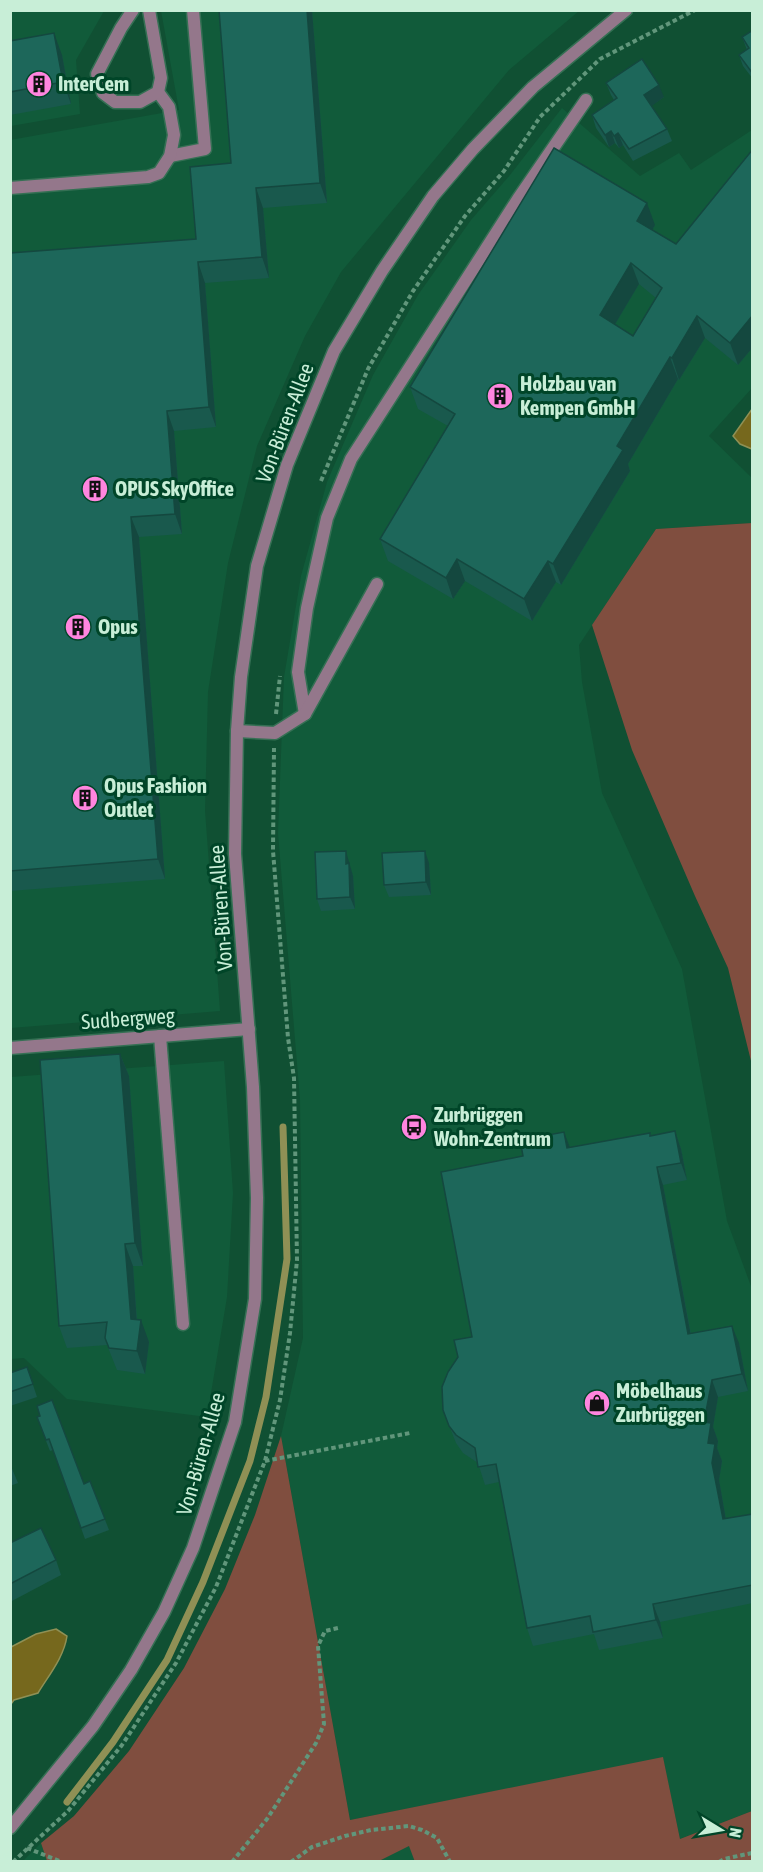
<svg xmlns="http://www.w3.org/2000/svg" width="763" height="1872" font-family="'Asap Condensed',sans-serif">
<rect width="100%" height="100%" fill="#105033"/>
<!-- built -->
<g fill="#115b3a">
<path d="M11 11H104L76 60 80 114 11 126Z"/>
<path d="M161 11H579L509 70 341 272 305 336 257 446 228 563 208 692 205 811 220 1011 11 1028 10 140 179 110Z"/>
<path d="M562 108 640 176 679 153 691 170 752 130V388L709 436 752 478V523L656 529 579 645 582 682 602 793 682 969 727 1221 752 1289V1811L680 1839 663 1758 350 1820 281 1436 303 1338 300 1100 278 833 284 677 301 576 327 482 373 375 418 295 471 220 510 175Z"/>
<path d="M224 1061 233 1193 227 1297 207 1417 67 1399 24 1358 11 1359V1077Z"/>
<path d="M41 1843 47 1861H23Z"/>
<path d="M409 1845 415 1861 377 1862Z"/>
</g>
<!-- green -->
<g fill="#804e3f">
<path d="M752 523V1065L728 968 695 896 632 750 592 625 656 529Z"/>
<path d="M281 1436 350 1820 663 1757 680 1839 752 1811V1861L415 1862 409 1846 377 1862 47 1861 41 1843 74 1816 129 1751 184 1668 225 1589 255 1515Z"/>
</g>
<!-- water -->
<g fill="#76681d" stroke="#8f9055" stroke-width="1.5">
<path d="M752 409V449L740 444 733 436Z"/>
<path d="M56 1629 67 1636C64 1657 49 1675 38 1693L14 1700 11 1704V1647L36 1634Z"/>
</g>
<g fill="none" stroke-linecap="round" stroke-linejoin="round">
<!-- stream -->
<path stroke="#8f9055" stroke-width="7" d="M67 1802 113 1742 167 1660 203 1582 250 1461 266 1397 287 1259 283 1127"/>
<defs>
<g id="service">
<path d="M170 156 205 149 193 10"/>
<path d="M10 188 148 177 159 173 170 156 174 135 169 107 158 92"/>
<path d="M305 714 298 672 307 608 327 518 351 459 518 199 586 100"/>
<path d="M237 731 275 733 305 714 377 584"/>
<path d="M160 1036 183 1324"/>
</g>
<g id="minor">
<path d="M133 10 121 28 97 74 103 93 115 102H140L158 92 161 78 149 10"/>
<path d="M10 1048 249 1029"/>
</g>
<path id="tertiary" d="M10 1828 93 1726 131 1670 164 1612 193 1548 235 1422 255 1299 257 1198 253 1087 235 854 237 731 241 677 257 566 287 465 334 351 382 271 433 196 473 149 533 87 626 10"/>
</defs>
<!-- service casing -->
<use href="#service" stroke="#357054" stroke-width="15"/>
<!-- minor casing -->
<use href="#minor" stroke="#357054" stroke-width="15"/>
<!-- tertiary casing -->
<use href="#tertiary" stroke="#357054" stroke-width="15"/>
<!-- path -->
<g stroke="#61967b" stroke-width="4" stroke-dasharray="4.5 3" stroke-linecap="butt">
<path d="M321 481 368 369 413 291 465 216 504 171 540 117 600 59 695 10"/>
<path d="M276 714 280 676"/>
<path d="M265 1461 410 1433"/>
<path d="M27 1848 62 1862"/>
<path d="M13 1862 68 1811 122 1745 176 1663 216 1587 265 1461 280 1400 290 1333 297 1260 294 1078 288 1038 273 851 274 748"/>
<path d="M232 1862 267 1819 316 1743 324 1724 318 1646 325 1631 338 1628"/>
<path d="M291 1862 312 1847 345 1836 371 1830 409 1826 422 1830 437 1838 450 1862"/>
<path d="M719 1862 724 1859 752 1853"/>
</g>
<!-- service -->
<use href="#service" stroke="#94778b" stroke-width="12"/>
<!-- minor -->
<use href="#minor" stroke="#94778b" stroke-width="12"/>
<!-- tertiary -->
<use href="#tertiary" stroke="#94778b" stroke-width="12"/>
</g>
<!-- wall -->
<g fill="#19594d" fill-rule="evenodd">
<path d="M219 10H312L327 203 263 208 269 278 205 283 216 427 174 431 182 534 139 537 165 879 10 891V253L196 239 231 163Z"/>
<path d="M753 30V79L743 66 739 55 747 50 742 37Z"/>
<path d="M10 41 62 55 71 104 10 115Z"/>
<path d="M606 83 664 97 651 106 667 129 672 141 633 161 623 145 619 148 615 143 609 147 596 128 592 115 614 100 611 95Z"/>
<path d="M753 149V347L738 365 705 338 679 380 678 379 628 464 630 471 561 585 556 582 532 621 465 581 453 599 388 561 380 539 448 426 418 409 410 387 655 225 652 230 676 244ZM639 284 656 298 633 336 615 324Z"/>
<path d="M350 863V868L353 876 355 909 321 911 317 899Z"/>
<path d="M429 863 431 895 389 897 384 885Z"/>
<path d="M120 1054 129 1076 143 1266H133L137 1319 149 1342 145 1374 117 1370 107 1345 67 1348 59 1326Z"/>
<path d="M675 1131 681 1149 687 1180 663 1185 691 1334 739 1343 748 1391 718 1397 713 1427 718 1441 717 1448 722 1461 719 1480 726 1519 753 1514V1603L660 1622 663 1638 599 1650 594 1634 533 1646 527 1628 499 1482 485 1485 478 1463 463 1453 456 1443 443 1410 472 1337 570 1148 650 1133 651 1136Z"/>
<path d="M27 1367 37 1397 10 1406V1373Z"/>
<path d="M41 1428 84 1484 90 1481 109 1530 85 1539 53 1450 50 1451Z"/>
<path d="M10 1464 18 1483 10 1486Z"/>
<path d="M10 1543 56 1560 61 1575 10 1602Z"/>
</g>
<!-- shaded-wall -->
<g fill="#14483f">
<path d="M307 10H312L327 203 320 183Z"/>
<path d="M54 33 62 55 71 104 63 82Z"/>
<path d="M659 85 664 97 649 108 644 95Z"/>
<path d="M611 131 615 143 609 147 605 135Z"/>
<path d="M618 133 623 145 619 148 614 136Z"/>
<path d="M256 188 263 208 269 278 262 257Z"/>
<path d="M647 203 655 225 645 243 637 221Z"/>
<path d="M198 262 205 283 216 427 209 407Z"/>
<path d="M631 263 639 284 608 336 600 315Z"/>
<path d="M753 315V347L738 365 730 343Z"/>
<path d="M697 316 705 338 679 380 672 358Z"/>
<path d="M670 357 678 379 628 464 630 471 561 585 553 564 617 446Z"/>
<path d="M167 411 174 431 182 534 175 514Z"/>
<path d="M131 517 139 537 165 879 158 859Z"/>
<path d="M457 559 465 581 453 599 446 578Z"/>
<path d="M548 561 556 582 532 621 524 599Z"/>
<path d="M346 851 353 876 355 909 350 897Z"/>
<path d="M425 851 429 863 431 895 426 882Z"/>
<path d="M120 1054 129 1076 143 1266 135 1243Z"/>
<path d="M675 1131 681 1149 687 1180 681 1163Z"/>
<path d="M564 1132 571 1150 567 1148Z"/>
<path d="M657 1167 663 1185 694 1352 688 1334Z"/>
<path d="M125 1244 133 1266 138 1338 141 1320 149 1342 145 1374 137 1351 131 1319Z"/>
<path d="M732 1326 739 1343 748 1391 742 1374Z"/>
<path d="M712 1380 718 1397 713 1427 718 1441 717 1448 722 1461 719 1480 729 1537 723 1519 704 1422Z"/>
<path d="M653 1604 660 1622 663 1638 656 1620Z"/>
</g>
<!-- building -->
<g fill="#1d675a" stroke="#14483f" stroke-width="1.5" fill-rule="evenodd">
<path d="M219 10H307L320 183 256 188 262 257 198 262 209 407 167 411 175 514 131 517 158 859 10 871V253L196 239 190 167 231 163Z"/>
<path d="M753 30V74L739 55 749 48 742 37Z"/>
<path d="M54 33 63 82 10 92V41Z"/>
<path d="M642 59 659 85 644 95 667 129 629 149 618 133 614 136 611 131 605 135 592 115 617 98 606 83Z"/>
<path d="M554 148 647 203 637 221 676 244 753 149V315L730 343 697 316 672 358 670 357 617 446 623 450 553 564 548 561 524 599 457 559 446 578 380 539 455 414 410 387ZM631 263 662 288 633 336 600 315Z"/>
<path d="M346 851V864L349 863 350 897 317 899 315 852Z"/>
<path d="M425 851 426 882 384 885 382 853Z"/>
<path d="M120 1054 135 1243 125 1244 131 1319 141 1320 137 1351 109 1348 105 1338 107 1322 59 1326 40 1060Z"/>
<path d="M675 1131 681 1163 657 1167 688 1334 732 1326 742 1374 712 1380 704 1422 711 1423 708 1443 715 1444 712 1463 723 1519 753 1514V1585L653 1604 656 1620 593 1632 590 1616 527 1628 496 1464 478 1467 475 1448 456 1435 449 1426 443 1410 442 1387 448 1372 458 1357 454 1340 472 1337 441 1172 523 1156 520 1140 564 1132 567 1148 650 1133V1136Z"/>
<path d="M27 1367 33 1384 10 1392V1373Z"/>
<path d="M52 1400 84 1484 90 1481 105 1519 81 1528 49 1439 46 1440 37 1417 40 1416 37 1406Z"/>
<path d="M41 1528 56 1560 10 1584V1543Z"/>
</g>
<!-- icons -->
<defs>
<symbol id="building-disc" viewBox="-11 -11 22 22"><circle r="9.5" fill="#ff85df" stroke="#004528"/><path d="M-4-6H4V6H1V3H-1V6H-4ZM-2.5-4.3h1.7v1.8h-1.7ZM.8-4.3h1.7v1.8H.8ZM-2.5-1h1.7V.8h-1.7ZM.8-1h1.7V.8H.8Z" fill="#111"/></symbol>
<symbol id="bus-disc" viewBox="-11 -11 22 22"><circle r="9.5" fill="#ff85df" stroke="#004528"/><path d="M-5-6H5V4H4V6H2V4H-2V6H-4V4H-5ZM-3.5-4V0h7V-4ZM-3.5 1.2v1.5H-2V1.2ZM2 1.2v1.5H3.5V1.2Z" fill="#111"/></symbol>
<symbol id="shop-disc" viewBox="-11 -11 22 22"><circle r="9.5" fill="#ff85df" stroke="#004528"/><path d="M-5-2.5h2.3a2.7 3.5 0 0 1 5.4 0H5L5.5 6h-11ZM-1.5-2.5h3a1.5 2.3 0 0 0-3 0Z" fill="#111"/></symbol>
</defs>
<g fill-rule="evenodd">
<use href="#building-disc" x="24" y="69" width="30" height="30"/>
<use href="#building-disc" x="485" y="381" width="30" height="30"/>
<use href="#building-disc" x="80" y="474" width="30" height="30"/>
<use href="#building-disc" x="63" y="612" width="30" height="30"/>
<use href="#building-disc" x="70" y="783" width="30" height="30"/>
<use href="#bus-disc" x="399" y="1112" width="30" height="30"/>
<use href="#shop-disc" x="582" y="1388" width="30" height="30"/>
</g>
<g text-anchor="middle" stroke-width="6" stroke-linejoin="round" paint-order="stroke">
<!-- poi labels -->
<g font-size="21" font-weight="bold" fill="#c8eed7" stroke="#004528" text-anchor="start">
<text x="58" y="91">InterCem</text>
<text x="520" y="391">Holzbau van<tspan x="520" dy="24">Kempen GmbH</tspan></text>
<text x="115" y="496">OPUS SkyOffice</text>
<text x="98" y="634">Opus</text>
<text x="104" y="793">Opus Fashion<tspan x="104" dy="24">Outlet</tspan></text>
<text x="434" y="1122">Zurbrüggen<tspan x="434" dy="24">Wohn-Zentrum</tspan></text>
<text x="616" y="1398">Möbelhaus<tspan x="616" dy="24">Zurbrüggen</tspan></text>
</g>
<!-- street labels -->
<g font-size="21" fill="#c8eed7" stroke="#004528">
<text transform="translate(285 423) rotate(-69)" y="7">Von-Büren-Allee</text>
<text transform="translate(221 908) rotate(-94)" y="7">Von-Büren-Allee</text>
<text transform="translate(128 1019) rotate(-4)" y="7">Sudbergweg</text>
<text transform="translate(201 1454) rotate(-74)" y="7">Von-Büren-Allee</text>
</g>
</g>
<!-- border -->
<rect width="763" height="1872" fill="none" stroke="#c8eed7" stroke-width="24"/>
<!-- north arrow -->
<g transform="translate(721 1830) rotate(101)" stroke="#004528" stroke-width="4.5" paint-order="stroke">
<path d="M0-4.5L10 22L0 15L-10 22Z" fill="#c8eed7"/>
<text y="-9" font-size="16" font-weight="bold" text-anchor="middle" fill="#c8eed7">N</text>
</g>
</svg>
